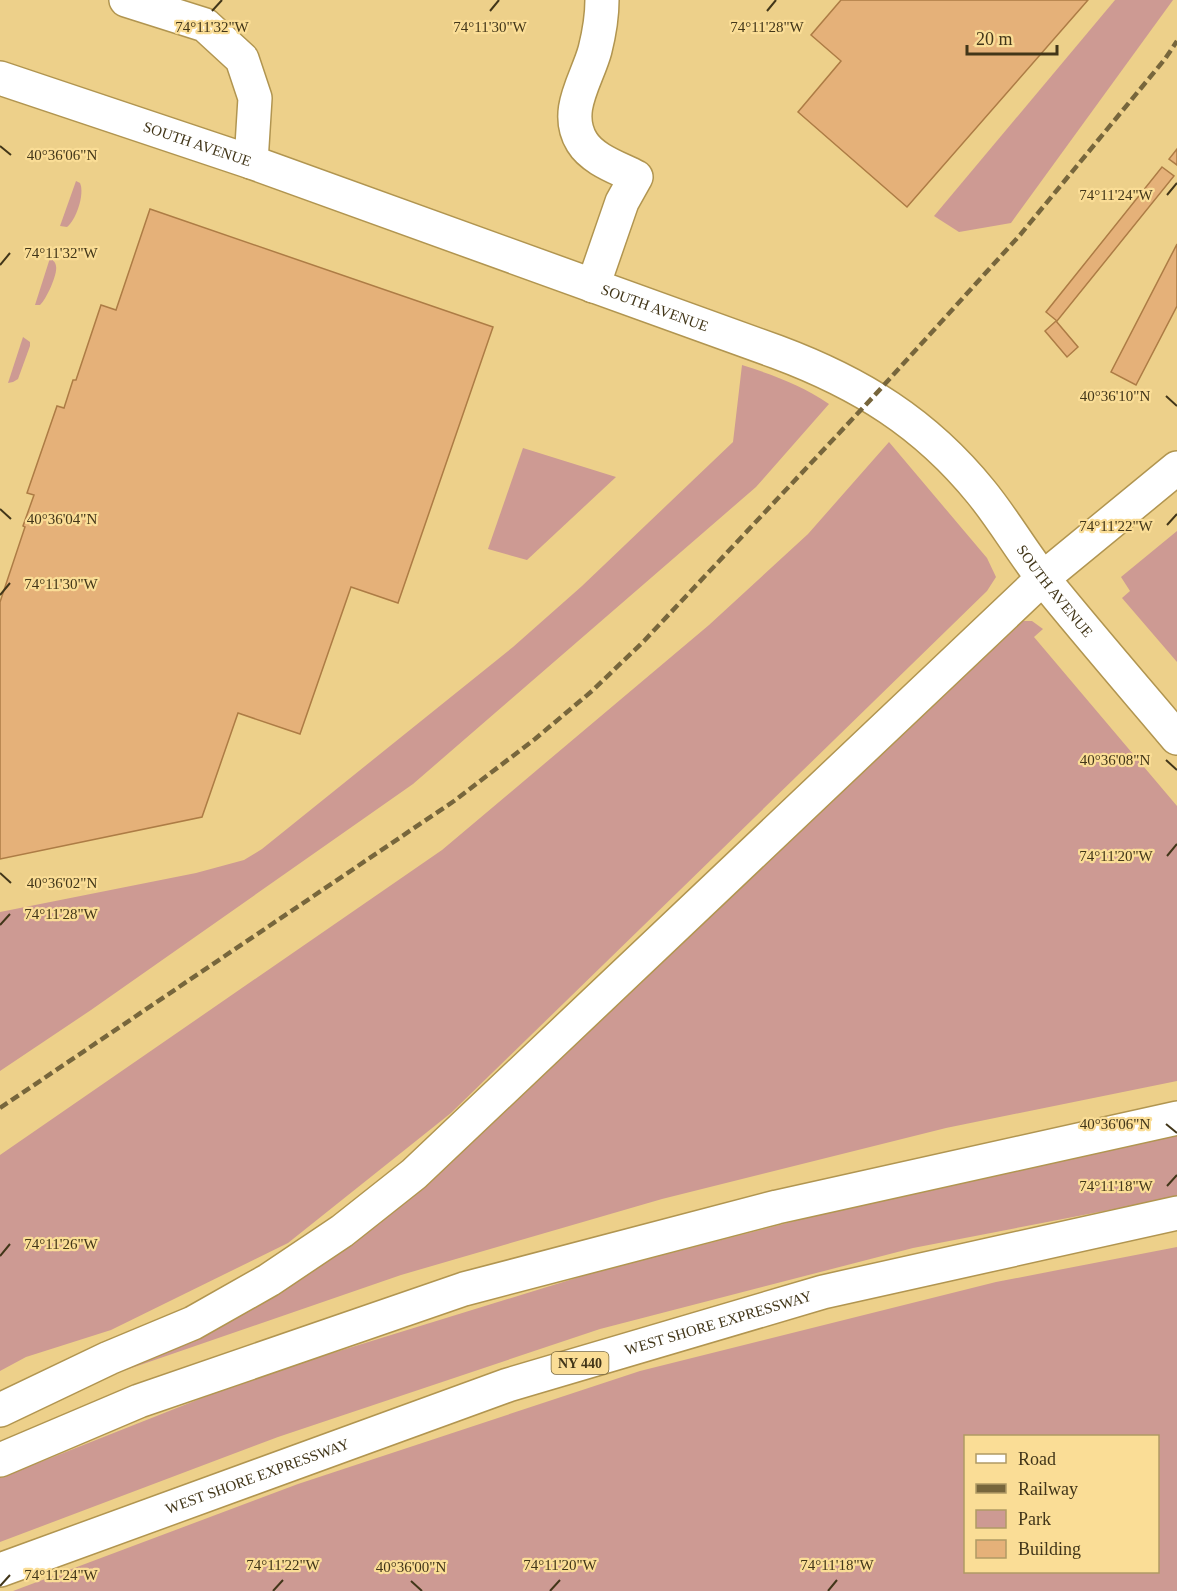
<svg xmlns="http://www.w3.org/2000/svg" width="1177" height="1591" font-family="'Times New Roman',serif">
<rect width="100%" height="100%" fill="#edd08a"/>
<!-- green -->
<g fill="#cd9a93" fill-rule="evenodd">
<path d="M1115 0H1173L1011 223 959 232 934 216Z"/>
<path d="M76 181 80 183C85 194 76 220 67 227L60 226Z"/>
<path d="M50 258C53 261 55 261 56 266 58 274 46 300 40 305H35Z"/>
<path d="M23 337 30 342V346L18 379 13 382 8 383Z"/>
<path d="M742 365C773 375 802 385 829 404L756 487 413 784 91 1010 0 1071V912L196 873 244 860 262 849 513 647 582 586 733 442Z"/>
<path d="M889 442 987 558 996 577 987 591 451 1113 288 1243 111 1330 26 1357 0 1371V1155L442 850 709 625 808 534Z"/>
<path d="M523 448 616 477 527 560 488 549Z"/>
<path d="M1177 531V662L1122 598 1130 591 1121 577Z"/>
<path d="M1023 621H1032L1043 629 1034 637 1177 806V1081L946 1128 662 1199 401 1275 59 1393 232 1308 690 933Z"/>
<path d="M1177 1132V1197L913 1248 600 1329 278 1437 0 1542V1478L255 1377 589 1274 919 1189Z"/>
<path d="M1177 1247V1591H13L298 1484 640 1371 996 1282ZM1158 1436V1572H966V1436Z"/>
</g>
<!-- building -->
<g fill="#e5b179" stroke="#ad7c45" stroke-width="1.5">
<path d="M841 0H1088L907 207 798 112 841 61 811 35Z"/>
<path d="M1177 149V165L1169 159Z"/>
<path d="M1162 167 1174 176 1057 321 1046 312Z"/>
<path d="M150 209 493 327 398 603 351 587 300 734 238 713 202 817 0 859V602L25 527 23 526 34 495 27 493 57 406 64 408 73 380H76L101 305 116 310Z"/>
<path d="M1177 244V306L1136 385 1111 372Z"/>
<path d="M1056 321 1078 347 1067 357 1045 331Z"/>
</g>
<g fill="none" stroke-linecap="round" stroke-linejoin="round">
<defs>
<g id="minor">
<path d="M126 0 205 25 242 59 255 98 251 162"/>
<path id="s1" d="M0 78 251 162 777 352C860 383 925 423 981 492 1004 520 1022 552 1045 581 1088 634 1133 686 1177 738"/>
<path d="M593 286 622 202 636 177C619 168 593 160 582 142 563 111 587 80 595 50 599 34 602 17 602 0"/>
<path d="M1043 578 1177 468"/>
</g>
<g id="highway">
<path d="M0 1410 109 1358 193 1323 269 1280 342 1231 414 1174 1043 578"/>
<path d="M0 1460 139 1401 464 1289 777 1207 1177 1118"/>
<path id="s2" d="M0 1570 508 1385 823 1292 1177 1213"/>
</g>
</defs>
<!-- minor casing -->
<use href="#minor" stroke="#b19550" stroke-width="36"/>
<!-- highway casing -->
<use href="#highway" stroke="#b19550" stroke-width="36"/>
<!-- minor -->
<use href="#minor" stroke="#fff" stroke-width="33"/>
<!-- highway -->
<use href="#highway" stroke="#fff" stroke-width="33"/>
<!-- rail -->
<path stroke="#77663c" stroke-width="4.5" stroke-dasharray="9 4.5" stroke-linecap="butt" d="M0 1108 454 801 535 739 592 691 644 641 874 396 1020 235 1165 59 1177 41"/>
</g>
<!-- ticks -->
<path fill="none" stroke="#423619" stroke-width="2" d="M212 11 222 0M490 11 499 0M767 11 776 0M0 146 11 155M1167 195 1177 183M0 265 10 253M1166 396 1177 406M0 509 11 519M1167 525 1177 514M0 595 10 583M1166 760 1177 770M1167 856 1177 844M0 873 11 883M0 925 10 914M1166 1124 1177 1133M1167 1186 1177 1175M0 1256 10 1244M411 1581 422 1591M0 1586 10 1575M273 1591 283 1580M550 1591 560 1580M828 1591 837 1580"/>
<g text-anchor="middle" stroke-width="4.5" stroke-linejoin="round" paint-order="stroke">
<!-- shield labels -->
<rect fill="#fadd96" stroke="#79683e" stroke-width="1.5" x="551.5" y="1352" width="57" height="22" rx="4.5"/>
<g font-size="14" font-weight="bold" fill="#423619">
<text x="580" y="1368">NY 440</text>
</g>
<!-- street labels -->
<g font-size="15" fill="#423619" stroke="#fadd96">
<text dy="5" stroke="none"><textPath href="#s1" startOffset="208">SOUTH AVENUE</textPath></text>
<text dy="5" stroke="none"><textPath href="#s1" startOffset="694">SOUTH AVENUE</textPath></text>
<text dy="5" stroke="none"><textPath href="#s1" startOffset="1198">SOUTH AVENUE</textPath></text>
<text dy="5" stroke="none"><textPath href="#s2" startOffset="760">WEST SHORE EXPRESSWAY</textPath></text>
<text dy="5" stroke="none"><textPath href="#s2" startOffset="274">WEST SHORE EXPRESSWAY</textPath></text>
</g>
</g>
<g font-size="15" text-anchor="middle" fill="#423619" stroke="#fadd96" stroke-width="4.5" stroke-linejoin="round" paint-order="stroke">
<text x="212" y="32">74°11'32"W</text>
<text x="490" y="32">74°11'30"W</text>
<text x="767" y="32">74°11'28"W</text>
<text x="62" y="160">40°36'06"N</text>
<text x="1116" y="200">74°11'24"W</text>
<text x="61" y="258">74°11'32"W</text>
<text x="1115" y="401">40°36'10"N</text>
<text x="62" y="524">40°36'04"N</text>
<text x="1116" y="531">74°11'22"W</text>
<text x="61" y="589">74°11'30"W</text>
<text x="1115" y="765">40°36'08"N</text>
<text x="1116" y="861">74°11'20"W</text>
<text x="62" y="888">40°36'02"N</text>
<text x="61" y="919">74°11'28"W</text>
<text x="1115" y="1129">40°36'06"N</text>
<text x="1116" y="1191">74°11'18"W</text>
<text x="61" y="1249">74°11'26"W</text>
<text x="283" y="1570">74°11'22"W</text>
<text x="560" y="1570">74°11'20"W</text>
<text x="837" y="1570">74°11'18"W</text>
<text x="411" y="1572">40°36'00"N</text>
<text x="61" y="1580">74°11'24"W</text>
</g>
<!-- legend -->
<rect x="964" y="1435" width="195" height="138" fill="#fadd96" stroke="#b09a64" stroke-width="1.5"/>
<rect x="976" y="1454" width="30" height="9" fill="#ffffff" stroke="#b09a64" stroke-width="1.5"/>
<text x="1018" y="1465" font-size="18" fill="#423619">Road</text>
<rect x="976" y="1484" width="30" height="9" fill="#77663c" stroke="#b09a64" stroke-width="1.5"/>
<text x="1018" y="1495" font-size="18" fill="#423619">Railway</text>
<rect x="976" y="1510" width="30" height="18" fill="#cd9a93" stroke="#b09a64" stroke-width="1.5"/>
<text x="1018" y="1525" font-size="18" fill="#423619">Park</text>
<rect x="976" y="1540" width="30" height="18" fill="#e5b179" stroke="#b09a64" stroke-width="1.5"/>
<text x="1018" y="1555" font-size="18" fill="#423619">Building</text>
<!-- scale -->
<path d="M967 45v9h90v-9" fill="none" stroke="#423619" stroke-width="3"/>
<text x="976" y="45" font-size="18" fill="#423619" stroke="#fadd96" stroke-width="4.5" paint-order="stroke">20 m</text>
</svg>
